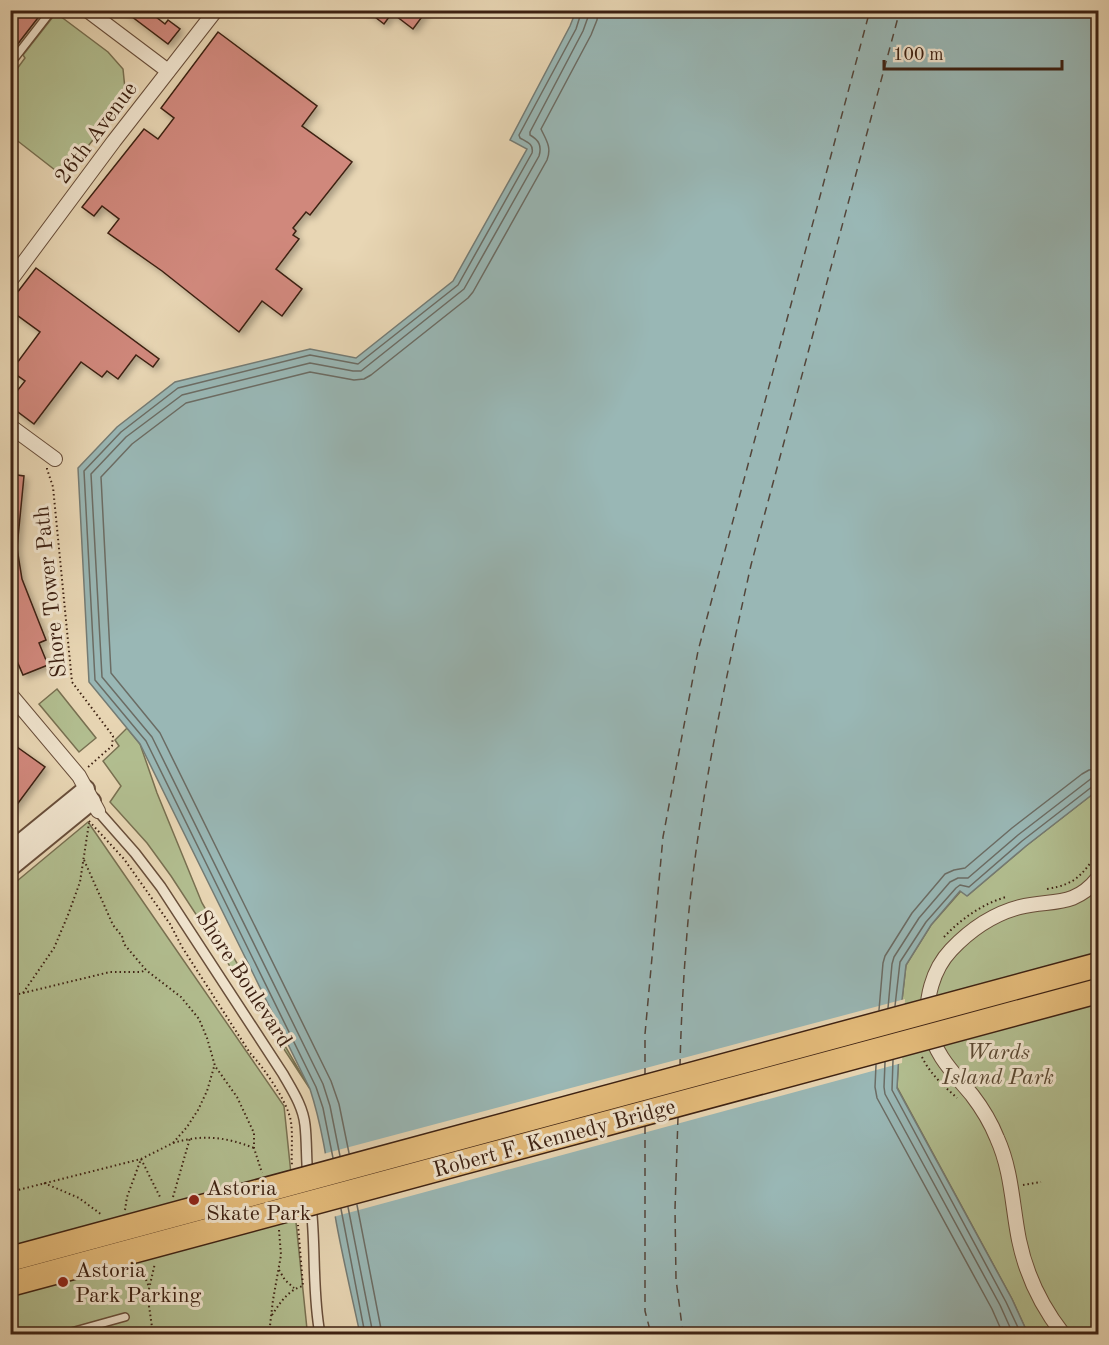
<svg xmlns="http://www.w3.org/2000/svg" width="1109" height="1345" font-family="'Old Standard TT',serif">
<defs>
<filter id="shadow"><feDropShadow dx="3.5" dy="3.5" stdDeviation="3" flood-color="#0004"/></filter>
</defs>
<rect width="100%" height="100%" fill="#e8d6b4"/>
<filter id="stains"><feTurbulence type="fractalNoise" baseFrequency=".00333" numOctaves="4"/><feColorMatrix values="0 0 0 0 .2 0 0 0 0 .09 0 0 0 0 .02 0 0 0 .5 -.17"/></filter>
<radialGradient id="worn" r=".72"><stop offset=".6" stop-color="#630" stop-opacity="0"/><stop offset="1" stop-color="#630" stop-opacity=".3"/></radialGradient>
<!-- green -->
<g fill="#b2be90" stroke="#787051" stroke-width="1.5">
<path d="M56 13 108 52 123 69 125 89 117 109 64 177 10 135 11 77 25 58 23 55Z"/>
<path d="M57 689 96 738 79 752 39 704Z"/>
<path d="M127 728 140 744 157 793 202 903 310 1089 171 876 147 843 110 802 121 786 103 761 119 746 115 740Z"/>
<path d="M1098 790V1334H1028L1012 1299 897 1087 902 1000 906 965 931 925 961 891 968 895 1026 846Z"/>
<path d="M88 822 284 1106 307 1329 310 1334H11V886Z"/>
</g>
<!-- water -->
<path fill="#99b7b5" stroke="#747b74" stroke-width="1.5" d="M576 11H1098V790L1026 846 967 896 960 891 931 925 906 965 902 1000 897 1088 1012 1299 1028 1334H360C352 1297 343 1259 336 1221 329 1177 324 1132 310 1089L140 744 89 682 78 468 117 427 175 382 310 349 356 358 453 281 527 149 510 140 570 26Z"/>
<!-- pier -->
<path fill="#e8d6b4" d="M905 999 902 1063 333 1217 323 1154Z"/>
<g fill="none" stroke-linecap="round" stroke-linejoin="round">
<!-- shore -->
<g stroke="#6b6c64" stroke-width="1.5">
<path d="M895 1006 900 962 926 922 956 888 960 885 969 887 1022 841 1093 786 1098 785"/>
<path d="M888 1008 892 964 894 957 919 918 950 882 958 878H968L1018 835 1088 781 1092 778H1098"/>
<path d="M879 1010 883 963 885 956 912 913 945 874 954 870 965 868 1012 828 1082 774 1089 770 1098 769"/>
<path d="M893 1060 892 1090 1006 1302 1021 1334"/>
<path d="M885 1062 884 1087 885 1094 1000 1305 1013 1334"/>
<path d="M876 1065 875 1087 877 1098 992 1309 1003 1334"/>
<path d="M349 1153 339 1104 331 1081 160 733 111 673 101 477 132 444 186 403 310 372 354 380 364 379 371 375 468 298 473 292 547 160C552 147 546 140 541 129L591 35 597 20 598 10"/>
<path d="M340 1156 330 1106 323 1084 152 737 102 677 91 474 126 437 182 395 310 363 353 371H361L464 289 539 156C542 146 539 140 530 135V132L583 31 588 17 589 10"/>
<path d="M333 1158 323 1108 316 1087 146 741 95 680 84 471 121 432 178 388 310 355 358 364 458 285 532 153C534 144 527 142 520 138L519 135 576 29 582 10"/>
<path d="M357 1205 382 1334"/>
<path d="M348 1207 373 1334"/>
<path d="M341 1209 365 1334"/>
</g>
<!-- ferry -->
<g stroke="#54463b" stroke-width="1.5" stroke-dasharray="8 6" stroke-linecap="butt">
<path d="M680 1067C681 1018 684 969 688 921 699 801 725 682 751 565L900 10"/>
<path d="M645 1076V1034L663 837 698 651 870 10"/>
<path d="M678 1117 675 1209 676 1279 683 1334"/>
<path d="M645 1126V1311L651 1334"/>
</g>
</g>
<!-- building -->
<g fill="#d0887b" stroke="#3d2112" stroke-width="1.5" filter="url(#shadow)">
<path d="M10 10H44L10 54Z"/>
<path d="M123 10H147L165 24 168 20 180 29 168 44Z"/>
<path d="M366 10H427L413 29 392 13 384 24Z"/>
<path d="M218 32 317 106 302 126 352 162 310 215 306 212 293 228 296 231 293 235 299 239 276 269 302 289 282 316 262 301 239 332 162 271 108 233 119 219 102 206 94 216 82 207 144 129 158 139 174 118 161 108Z"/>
<path d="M36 268 159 359 153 367 136 355 118 379 107 371 102 377 81 362 34 424 10 406V400L25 381 11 371 40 332 10 310V302Z"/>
<path d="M10 474 24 476 17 548 22 579 46 640 39 643 48 665 23 675 10 645Z"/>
<path d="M10 742 45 767 10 814Z"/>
</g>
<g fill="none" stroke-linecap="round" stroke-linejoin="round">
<defs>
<g id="service">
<path d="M10 64 52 10"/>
<path d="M64 1334 125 1317"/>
</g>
<g id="pedestrian">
<path d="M98 811 135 853 161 887 283 1074C292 1090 303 1106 305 1125 307 1142 306 1160 308 1177"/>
<path d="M311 1205C316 1248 312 1292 320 1334"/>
</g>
<g id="minor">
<path d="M87 10 168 71"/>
<path d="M10 281 114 141 216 10"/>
<path d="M10 426 55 459"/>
<path d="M10 694 79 776 98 811"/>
<path d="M1063 1334C1042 1307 1026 1274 1019 1240 1012 1205 1012 1171 997 1138 991 1123 982 1108 972 1095 953 1072 935 1056 929 1026 924 1000 933 969 951 950 970 930 993 914 1020 907 1052 899 1074 908 1098 878"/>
</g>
<g id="tertiary">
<path d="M10 851 86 789"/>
<path d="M10 868 92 801"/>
</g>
</defs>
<!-- service casing -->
<use href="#service" stroke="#684e3a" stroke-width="10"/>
<!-- pedestrian casing -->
<use href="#pedestrian" stroke="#684e3a" stroke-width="12"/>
<!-- minor casing -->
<use href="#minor" stroke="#684e3a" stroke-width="16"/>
<!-- tertiary casing -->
<use href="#tertiary" stroke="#684e3a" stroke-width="20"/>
<!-- path -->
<g stroke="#3d2112" stroke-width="2" stroke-dasharray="1.5 3" stroke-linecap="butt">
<path d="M47 468V469L53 487 72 682 113 736 112 746 87 768"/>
<path d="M89 821 124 859 170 924 182 947 250 1053C264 1068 288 1102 291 1122 293 1136 291 1151 292 1166"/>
<path d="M84 860 113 925 122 936 124 944 146 970 181 997 199 1019 207 1038 215 1066 237 1097 254 1133V1148L262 1173"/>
<path d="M1047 889C1077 884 1081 875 1098 853"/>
<path d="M944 937C961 919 982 904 1006 897"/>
<path d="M23 993 110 972H141L146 970"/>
<path d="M10 996 23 993 54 948 68 915 80 882 89 823"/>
<path d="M922 1057C930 1074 944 1086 957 1098"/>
<path d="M173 1143C203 1134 226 1137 254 1148"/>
<path d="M141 1159 161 1199"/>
<path d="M44 1183 79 1198 102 1215"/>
<path d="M1023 1185 1041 1182"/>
<path d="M10 1192 141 1159 173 1143 187 1127 198 1110 207 1091 214 1067"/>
<path d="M173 1197 190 1138"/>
<path d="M10 1199 14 1217"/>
<path d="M125 1210 127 1197 141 1159"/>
<path d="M141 1267 149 1287"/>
<path d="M279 1270 285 1280 294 1288"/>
<path d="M272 1315C280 1303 288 1290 303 1286L298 1225"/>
<path d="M153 1334 149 1306V1289L155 1263"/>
<path d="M269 1334 273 1300 281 1255 279 1230"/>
</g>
<!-- service -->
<use href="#service" stroke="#f0e4ce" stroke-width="7"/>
<!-- pedestrian -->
<use href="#pedestrian" stroke="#f0e4ce" stroke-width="9"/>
<!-- minor -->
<use href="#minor" stroke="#f0e4ce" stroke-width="14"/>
<!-- tertiary -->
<use href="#tertiary" stroke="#f0e4ce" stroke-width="16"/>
<defs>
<g id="motorway-bridge">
<path d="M10 1259 1098 965"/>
<path d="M10 1284 1098 991"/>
</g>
</defs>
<!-- motorway-bridge casing -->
<use href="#motorway-bridge" stroke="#3d2112" stroke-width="27" stroke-linecap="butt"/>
<!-- motorway-bridge -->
<use href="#motorway-bridge" stroke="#e4bb7a" stroke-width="24"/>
</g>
<!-- markers -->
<g fill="#8f2418" stroke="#f0e4ce" stroke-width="2">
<circle cx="194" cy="1200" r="6"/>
<circle cx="63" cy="1282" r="6"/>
</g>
<g text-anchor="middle" stroke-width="6" stroke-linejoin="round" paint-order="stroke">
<!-- street labels -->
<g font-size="22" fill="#3d2112" stroke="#f0e4ce">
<text transform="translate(95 132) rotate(-53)" y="8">26th Avenue</text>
<text transform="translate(49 592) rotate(-96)" y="8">Shore Tower Path</text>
<text transform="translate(245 978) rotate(57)" y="8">Shore Boulevard</text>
<text transform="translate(554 1137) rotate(-15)" y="8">Robert F. Kennedy Bridge</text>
</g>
<!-- park labels -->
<g font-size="22" font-style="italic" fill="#5a4832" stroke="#f0e4ce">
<text x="998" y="1059">Wards<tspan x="998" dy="25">Island Park</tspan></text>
</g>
<!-- poi labels -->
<g font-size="22" fill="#3d2112" stroke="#f0e4ce" text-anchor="start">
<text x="206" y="1195">Astoria<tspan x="206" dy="25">Skate Park</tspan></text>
<text x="75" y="1277">Astoria<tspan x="75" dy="25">Park Parking</tspan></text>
</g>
</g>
<!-- margin -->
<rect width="1109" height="1345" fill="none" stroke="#e8d6b4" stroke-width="36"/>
<rect x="12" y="12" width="1085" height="1321" fill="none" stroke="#3d2112" stroke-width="3"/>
<rect x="18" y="18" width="1073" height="1309" fill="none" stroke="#3d2112" stroke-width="1.5"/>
<!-- scale -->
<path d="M884 60v9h178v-9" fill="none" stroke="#3d2112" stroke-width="3"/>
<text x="893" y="60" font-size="18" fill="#3d2112" stroke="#f0e4ce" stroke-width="4.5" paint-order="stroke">100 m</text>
<rect width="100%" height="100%" filter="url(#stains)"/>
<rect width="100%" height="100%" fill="url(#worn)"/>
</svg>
